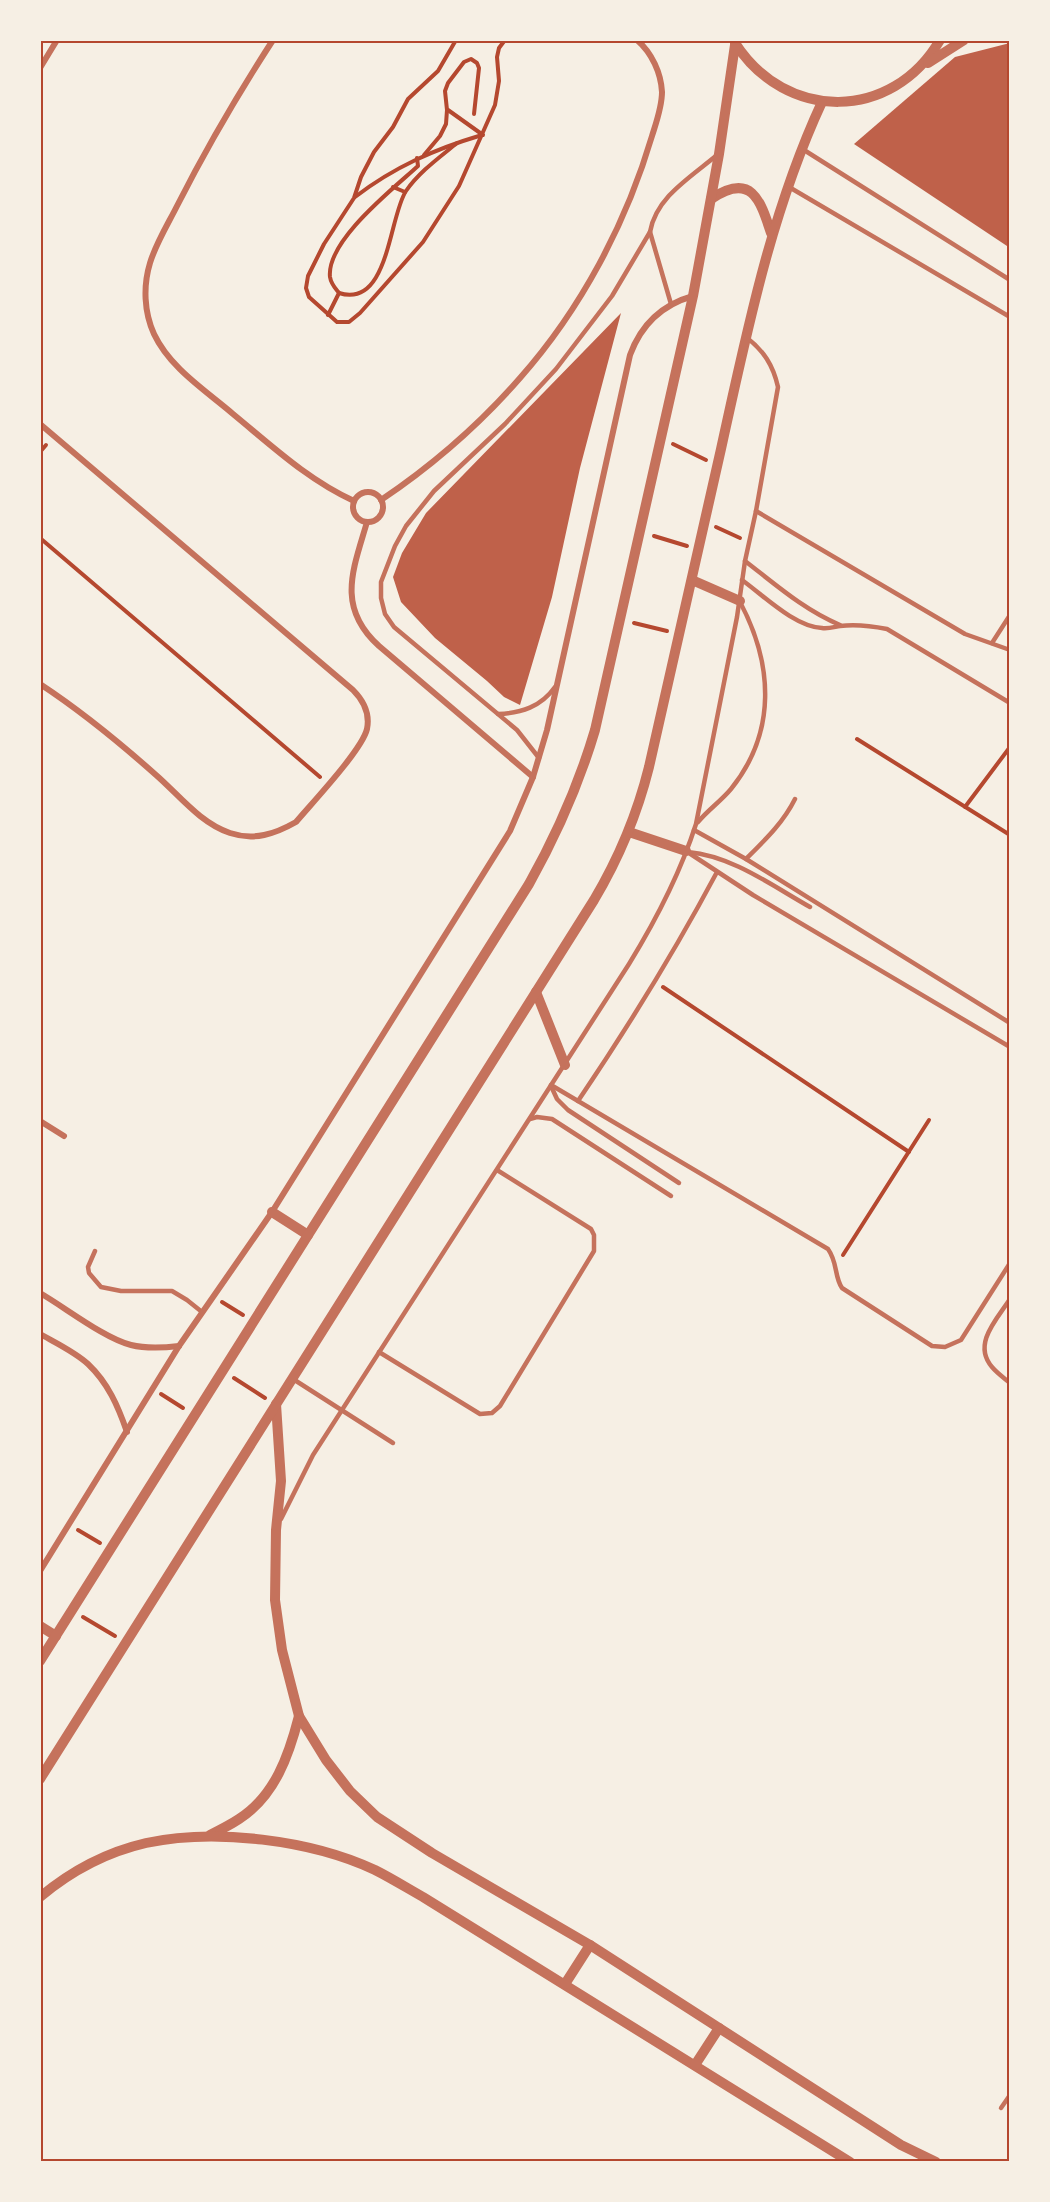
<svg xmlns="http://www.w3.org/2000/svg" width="1050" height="2202" font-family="'Archivo Narrow',sans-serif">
<rect width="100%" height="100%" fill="#f6efe4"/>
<!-- building -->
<g fill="#bf614a">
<path d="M1010 43V248L854 144 955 57Z"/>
<path d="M621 313 580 468 552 597 520 705 504 697 487 681 435 638 401 602 393 577 402 553 426 513Z"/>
</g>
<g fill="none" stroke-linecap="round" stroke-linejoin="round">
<!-- path -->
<g stroke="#b5482f" stroke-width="4">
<path d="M456 40 438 71 408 99 393 127 374 152 361 177 354 198 324 244 308 276 306 288 309 297 337 322H349L360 313 423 242 459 186 495 105 499 81 497 57 499 48 505 40"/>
<path d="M448 110 483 135"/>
<path d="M424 155 440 136 446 124 447 110 445 91 448 83 464 62 471 59 477 63 479 68 474 114"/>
<path d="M393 187 405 192"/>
<path d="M355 197C394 167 435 149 482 135"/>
<path d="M339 293C335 288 331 284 330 277 326 241 394 188 418 166L417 158"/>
<path d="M328 315 339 293C389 309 389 216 406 191 419 172 440 157 457 143"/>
<path d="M673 444 706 460"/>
<path d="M40 452 46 445"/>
<path d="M716 527 740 538"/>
<path d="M654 536 687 546"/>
<path d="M40 538 320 777"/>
<path d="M634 623 667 631"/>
<path d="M857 739 1010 835"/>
<path d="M965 807 1010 747"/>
<path d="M663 987 909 1152"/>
<path d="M843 1255 929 1120"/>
<path d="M222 1302 243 1315"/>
<path d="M234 1378 265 1398"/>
<path d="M161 1394 183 1408"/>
<path d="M78 1530 100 1543"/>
<path d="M83 1617 115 1636"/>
</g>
<!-- service -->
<g stroke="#c5725c" stroke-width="4.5">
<path d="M804 150 1010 280"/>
<path d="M789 187 1010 317"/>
<path d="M671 304 650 232C656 197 691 177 717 155"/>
<path d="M756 511 965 634 1010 650"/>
<path d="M745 561C775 584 804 610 840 625"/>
<path d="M742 580C764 596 795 627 822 628 828 629 834 627 840 626 855 624 872 626 887 629L1010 703"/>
<path d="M992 643 1010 615"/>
<path d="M498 714C521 713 541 707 555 687"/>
<path d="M539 758 517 730 394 627 385 614 381 598V582L395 546 406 526 434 491 505 424 556 369 612 296 650 232"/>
<path d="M698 822C708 810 721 801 731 789 777 732 773 664 740 602"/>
<path d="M694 830 746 859 1010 1023"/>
<path d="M686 851 753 895 1010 1047"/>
<path d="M688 852C732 856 771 885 810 907"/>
<path d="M746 859C765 840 783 823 795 799"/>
<path d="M551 1085 828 1249C838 1263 834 1276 842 1288L932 1346 945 1347 961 1340 1010 1263"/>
<path d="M551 1086 557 1099 568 1110 679 1183"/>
<path d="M578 1101C628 1027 675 951 717 872"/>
<path d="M530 1119 537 1117 552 1119 671 1196"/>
<path d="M95 1251 88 1267 89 1273 101 1287 121 1291H172L187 1300 202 1312"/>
<path d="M1010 1299C997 1319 972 1344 992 1367 997 1373 1004 1378 1010 1383"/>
<path d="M379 1352 480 1414 492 1413 500 1406 594 1251V1235L591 1229 497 1170"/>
<path d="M293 1379 393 1443"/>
<path d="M281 1519 313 1455 629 964C656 920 680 874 696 824L737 617 745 561 756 511 778 387C773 365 764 351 746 337"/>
<path d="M1001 2108 1010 2095"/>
</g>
<!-- minor -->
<g stroke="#c5725c" stroke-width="6">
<path d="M273 40C238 94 206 149 177 206 168 224 156 243 150 263 143 286 144 312 154 334 170 368 205 390 233 414 272 446 308 480 354 501"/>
<path d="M40 68 57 40"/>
<path d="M40 424 353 690C364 701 370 714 367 729 362 750 312 803 296 822 275 834 254 841 230 833 200 823 179 795 156 775 119 742 81 711 40 684"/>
<circle cx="368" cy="507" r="15"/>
<path d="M381 500C433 465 479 425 520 378 581 309 626 224 652 136 656 123 662 107 662 92 661 73 652 53 637 40"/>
<path d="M367 522C353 570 336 607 379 646L533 777"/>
<path d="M40 1121 64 1136"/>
<path d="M40 1293C66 1308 104 1338 131 1345 147 1349 162 1348 179 1346"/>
<path d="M40 1334C56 1343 75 1352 88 1364 108 1383 118 1406 127 1432"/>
<path d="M40 1571 179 1346 272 1212 510 831 533 777 547 730 630 355C641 325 661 305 693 296"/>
<path d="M1009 2162 1010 2160"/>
</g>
<!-- tertiary -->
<g stroke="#c5725c" stroke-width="10">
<path d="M735 43C786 122 892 122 940 40"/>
<path d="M928 63 964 40"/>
<path d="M711 199C751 172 760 199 771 233"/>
<path d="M692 580 740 601"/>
<path d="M629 832 686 851"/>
<path d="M536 992 565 1065"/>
<path d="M272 1212 308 1235"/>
<path d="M276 1404 281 1481 276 1530 275 1600 282 1650 299 1716 326 1760 350 1791 377 1817 432 1853 590 1945 901 2145 936 2162"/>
<path d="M40 1626 56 1636"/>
<path d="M40 1661 529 884C557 834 579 784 595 730L693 296 719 154 735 45"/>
<path d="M40 1779 594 900C619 858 637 815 649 767 674 661 698 555 721 449 747 331 771 212 822 102"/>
<path d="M210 1835C220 1830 230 1825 239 1819 275 1796 289 1755 299 1716"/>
<path d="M40 1897C71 1871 107 1852 146 1843 215 1828 311 1840 375 1870 391 1878 407 1888 423 1897L850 2162"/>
<path d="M565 1984 590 1945"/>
<path d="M695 2065 719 2028"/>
</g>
</g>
<!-- border -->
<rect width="1050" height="2202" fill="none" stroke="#f6efe4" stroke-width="84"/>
<rect x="42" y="42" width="966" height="2118" fill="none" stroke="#b5482f" stroke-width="2"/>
</svg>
